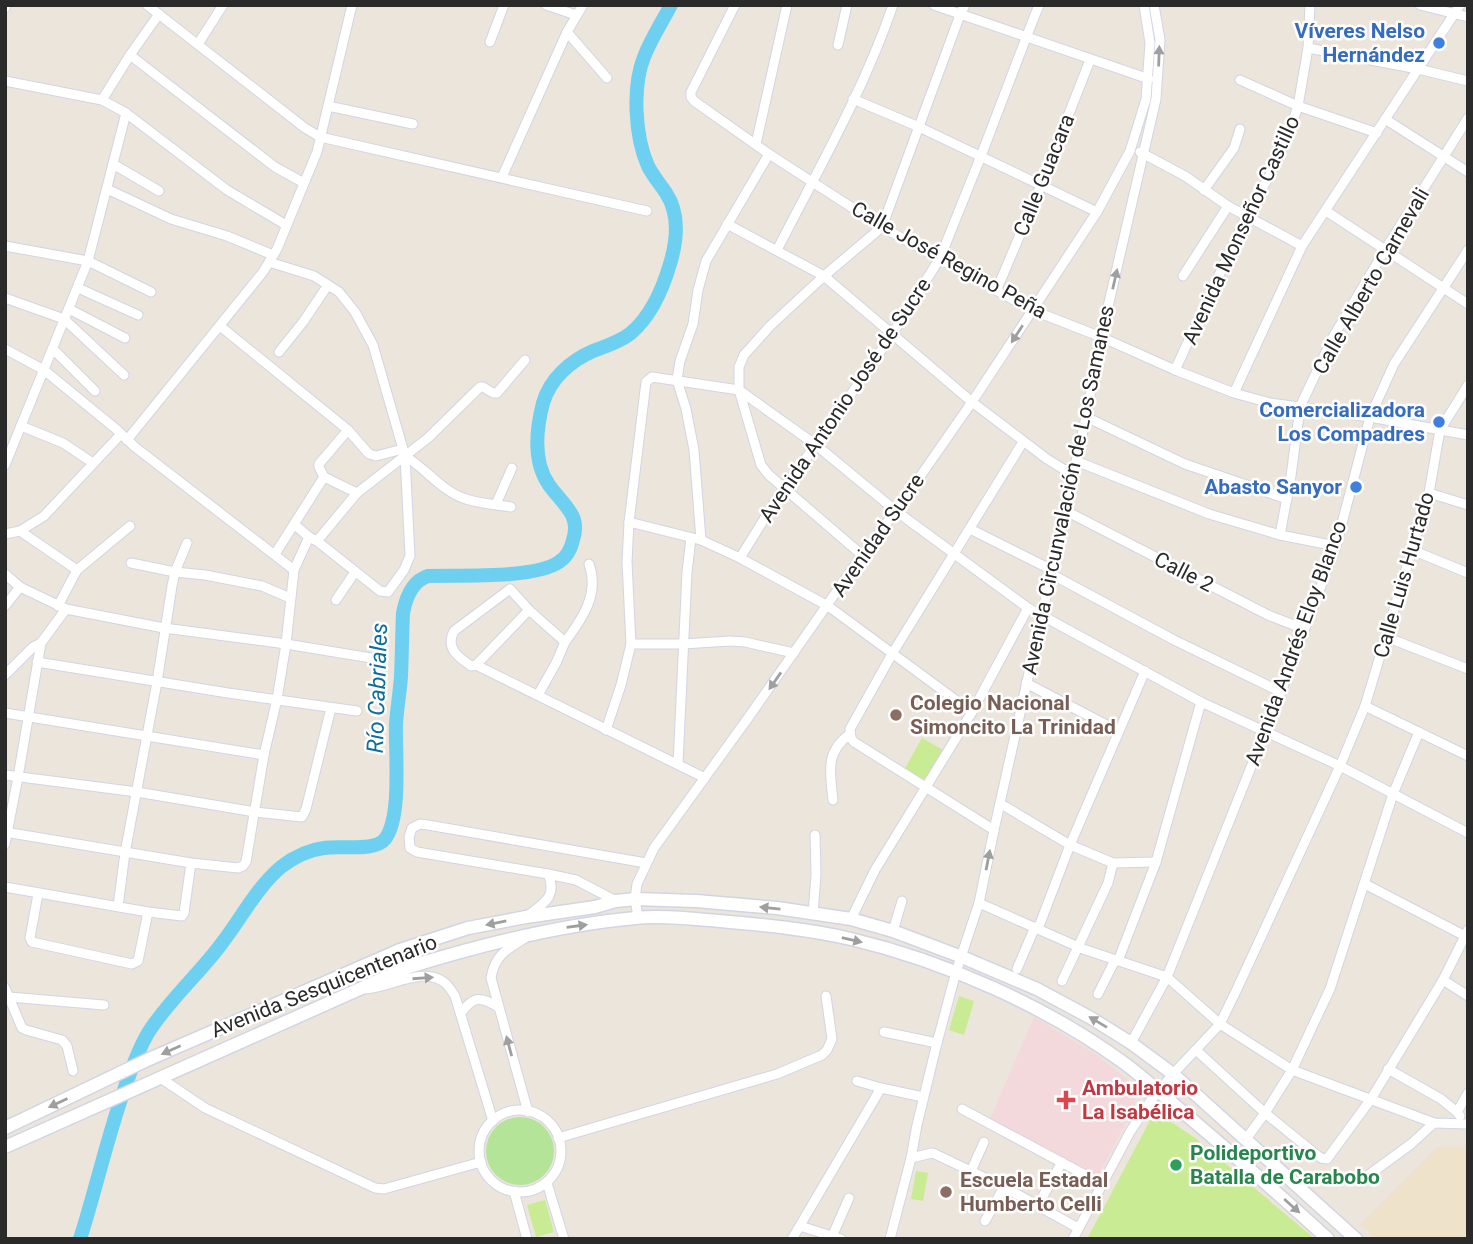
<svg xmlns="http://www.w3.org/2000/svg" width="1473" height="1244" font-family="Roboto,sans-serif">
<rect width="100%" height="100%" fill="#ece5dc"/>
<!-- education -->
<path fill="#eee2cb" d="M1468 1146V1239H1377L1360 1225 1438 1147Z"/>
<!-- medical -->
<path fill="#f3d9db" d="M1034 1017 1097 1055 1128 1080 1135 1095V1105L1096 1180 989 1121Z"/>
<!-- green -->
<circle fill="#b3e498" cx="520" cy="1151" r="34"/>
<!-- pitch -->
<g fill="#c8eb93">
<path d="M922 738 943 750 924 781 904 770Z"/>
<path d="M959 996 974 1001 964 1035 949 1030Z"/>
<path d="M1155 1111 1195 1138 1315 1239H1087Z"/>
<path d="M916 1171 928 1173 923 1201 911 1199Z"/>
<path d="M545 1200 554 1232 536 1237 527 1205Z"/>
</g>
<g fill="none" stroke-linecap="round" stroke-linejoin="round">
<!-- river -->
<path stroke="#6ed0f0" stroke-width="14" d="M80 1239C95 1192 106 1143 122 1096 129 1075 137 1052 148 1033 168 1001 197 976 219 947 240 921 255 889 281 867 294 857 307 850 324 848 340 845 375 852 385 839 402 817 395 752 396 724 397 708 400 692 401 676 402 655 402 634 403 613 406 597 412 581 428 576 460 575 534 579 559 562 567 557 571 549 573 540 576 531 576 523 572 515 566 504 556 495 549 485 533 462 536 430 543 403 550 379 570 361 593 351 606 346 620 342 631 333 651 316 663 288 670 264 677 241 680 214 666 193 660 184 653 176 648 166 635 137 632 87 644 57 651 39 662 22 671 5"/>
<defs>
<g id="street">
<path d="M147 5 305 128 320 137 647 211"/>
<path d="M546 5 576 15"/>
<path d="M583 5 567 32 607 78"/>
<path d="M735 5 691 92V97L694 101 769 154 882 227 1032 310 1101 337 1175 370 1234 393 1270 403 1370 417 1468 435"/>
<path d="M934 5 1149 79"/>
<path d="M1420 5 1468 17"/>
<path d="M5 8 6 5"/>
<path d="M159 14 130 55 102 100 126 113 227 190 286 225"/>
<path d="M490 42 504 5"/>
<path d="M198 44 223 5"/>
<path d="M838 45 847 5"/>
<path d="M1308 48 1418 69 1468 81"/>
<path d="M130 55 275 167 304 183"/>
<path d="M1240 80 1298 106 1377 133"/>
<path d="M5 81 102 100"/>
<path d="M853 99 919 127 1097 212"/>
<path d="M328 106 413 124"/>
<path d="M1385 119 1468 172"/>
<path d="M756 144 787 5"/>
<path d="M1140 152 1185 176 1228 206 1302 246"/>
<path d="M113 164 159 191"/>
<path d="M502 177 567 32"/>
<path d="M107 189 171 219 227 236 273 255"/>
<path d="M1204 190 1234 148 1240 129"/>
<path d="M1326 211 1468 304"/>
<path d="M727 224 824 276 972 402 1047 459 1073 475"/>
<path d="M5 246 88 261 151 292"/>
<path d="M777 250C818 170 864 90 893 5"/>
<path d="M269 262 314 276 339 292 355 312 373 345 405 456 410 556 404 570 388 592 380 591 317 541"/>
<path d="M1183 276 1228 206"/>
<path d="M78 288 138 315"/>
<path d="M997 289 1041 185 1090 60"/>
<path d="M5 298 64 319 124 375"/>
<path d="M69 309 125 338"/>
<path d="M220 326 348 430 369 454 376 456 403 449"/>
<path d="M5 349 44 370 116 429 135 447 294 570"/>
<path d="M53 349 95 391"/>
<path d="M279 352 303 322 328 285"/>
<path d="M1175 370 1247 215 1276 164 1287 138 1298 106 1308 48 1310 5"/>
<path d="M1234 393 1302 246 1460 5"/>
<path d="M1086 417 1185 464 1287 499"/>
<path d="M21 426 63 443 93 463"/>
<path d="M127 440 263 272 277 249 317 152 352 5"/>
<path d="M405 456C425 468 441 490 463 498 478 504 495 504 511 507"/>
<path d="M1076 461 1209 514 1280 535 1336 546"/>
<path d="M5 465 88 261 126 113"/>
<path d="M324 477 319 467V464L348 430"/>
<path d="M1429 493 1468 505"/>
<path d="M496 504 512 468"/>
<path d="M1066 511 1268 615 1304 629"/>
<path d="M629 522 701 540 740 558 828 606 972 712"/>
<path d="M294 524 309 537"/>
<path d="M970 529 1052 570"/>
<path d="M20 531 77 570"/>
<path d="M5 534 20 531 44 516 121 434"/>
<path d="M1280 535 1291 476 1300 407 1333 337 1385 250 1468 118"/>
<path d="M701 540 694 450 686 409 677 380 680 361 693 324 698 290 706 261 769 154"/>
<path d="M1412 550 1468 573"/>
<path d="M275 554 324 477 357 493"/>
<path d="M862 555 769 475 761 465 739 390V367L744 355 770 326 824 276 882 227 960 15 965 5"/>
<path d="M740 558 784 487 816 445 893 333 940 258 981 156 1026 38 1039 5"/>
<path d="M131 563 175 572 205 575 262 586 290 598"/>
<path d="M5 574 20 587 66 609 164 628 286 644 371 658"/>
<path d="M1051 574 1174 640 1281 692"/>
<path d="M336 600 355 572"/>
<path d="M5 606 20 587"/>
<path d="M58 606 77 570 130 526"/>
<path d="M1386 637 1468 669"/>
<path d="M565 642C582 619 600 594 589 564"/>
<path d="M631 644H683L730 641 745 642 794 653"/>
<path d="M37 662 228 693 357 711"/>
<path d="M476 665 529 610"/>
<path d="M5 675 33 647 41 643"/>
<path d="M1026 683 1118 731"/>
<path d="M538 695 556 663 565 642 529 610 510 589 454 631C445 648 458 657 471 666L476 665 705 778"/>
<path d="M1365 706 1468 756"/>
<path d="M5 713 264 755"/>
<path d="M606 730 621 685 631 644 627 562 629 522 646 382 652 377 739 390 816 445 896 511 1028 608 1201 702 1340 766 1468 833"/>
<path d="M678 764 687 572 691 538"/>
<path d="M5 775 137 792 255 812 302 817 306 809 331 708"/>
<path d="M833 800C830 772 825 752 850 734"/>
<path d="M1001 804 1070 845 1113 863 1156 862"/>
<path d="M994 830 854 742 851 738 850 729 892 654 1023 442"/>
<path d="M5 832 191 863 238 868 243 866 246 862 264 755 277 699 286 644 294 570 309 537 317 541 357 493 428 438 480 387H483L493 393H497L525 360"/>
<path d="M5 844 18 777 41 643 66 609"/>
<path d="M1365 884 1465 936"/>
<path d="M5 887 148 912 182 916 184 913 191 863"/>
<path d="M38 894 30 938 32 942 132 964 138 961 148 912"/>
<path d="M616 901 576 880 548 874 417 852 410 848 409 837 412 828 420 824 428 825 646 863"/>
<path d="M979 903 1083 949 1167 977 1220 1024 1292 1070 1434 1123 1468 1124"/>
<path d="M118 906 125 853 157 682 172 586 175 572 187 543"/>
<path d="M813 914 816 875 815 835"/>
<path d="M527 916C543 904 558 897 548 874"/>
<path d="M638 917 635 899 637 884 654 848 748 718 862 555 896 511 972 402 1097 212 1130 151 1146 99 1150 43 1144 5"/>
<path d="M851 919 875 870 972 712 1028 608"/>
<path d="M1038 929 1070 845 1145 671"/>
<path d="M893 931 902 901"/>
<path d="M525 938C506 950 495 955 491 978L528 1112"/>
<path d="M1118 961 1156 862 1201 702"/>
<path d="M1017 969 1035 927"/>
<path d="M1443 980 1468 996"/>
<path d="M1062 981 1108 883 1113 863"/>
<path d="M5 988 22 1028 26 1030 62 1040 67 1046 73 1071"/>
<path d="M365 989C389 988 425 965 445 983 449 986 452 992 455 996L493 1121"/>
<path d="M1098 994 1115 960"/>
<path d="M9 997 104 1005"/>
<path d="M461 1013C473 996 481 996 498 1007"/>
<path d="M884 1032 937 1043"/>
<path d="M1131 1043 1167 977 1281 692 1336 546 1370 417 1394 364 1468 250"/>
<path d="M1196 1050 1265 1113 1313 1152 1321 1158 1327 1159 1371 1099 1443 980 1468 930"/>
<path d="M1388 1069 1441 1099 1457 1112"/>
<path d="M159 1077 205 1108 375 1188 384 1189 481 1162"/>
<path d="M857 1081 881 1088"/>
<path d="M962 1109 1102 1184"/>
<circle cx="520" cy="1151" r="41"/>
<path d="M1460 1116 1457 1112 1468 1093"/>
<path d="M558 1138 777 1074 822 1055 827 1050 832 1039 826 996"/>
<path d="M1246 1139 1265 1113 1292 1070 1330 989 1393 794 1419 732"/>
<path d="M911 1158 932 1153 935 1154 1004 1187 1078 1228"/>
<path d="M971 1171 984 1142"/>
<path d="M1359 1182 1411 1144 1434 1123"/>
<path d="M547 1183 564 1239"/>
<path d="M514 1191 527 1239"/>
<path d="M1038 1205 1062 1162"/>
<path d="M985 1221 1004 1187"/>
<path d="M800 1226 841 1239"/>
<path d="M792 1239 881 1088 923 1097"/>
<path d="M831 1239 849 1198"/>
<path d="M890 1239 911 1158 917 1125 937 1043 956 972 979 903 994 830 1086 417 1101 337 1156 99 1160 40 1154 5"/>
<path d="M1073 1239 1130 1132 1149 1103 1173 1074 1220 1024 1237 989 1340 766 1365 706 1429 493 1440 430 1468 385"/>
</g>
<g id="secondary">
<path d="M5 1128 147 1060 400 950 468 928 526 917 595 907 616 901 635 899 696 901 777 908 851 919 893 931 962 957 1037 989 1091 1018 1131 1043 1173 1074 1356 1239"/>
<path d="M5 1147 409 967C483 944 558 925 636 918 662 915 693 919 720 921 764 925 808 929 851 939 944 961 1046 1006 1124 1063 1142 1076 1159 1092 1177 1107 1228 1150 1279 1194 1328 1239"/>
</g>
</defs>
<!-- street casing -->
<use href="#street" stroke="#d1d5e3" stroke-width="11"/>
<!-- secondary casing -->
<use href="#secondary" stroke="#d1d5e3" stroke-width="15"/>
<!-- street -->
<use href="#street" stroke="#fff" stroke-width="9"/>
<!-- secondary -->
<use href="#secondary" stroke="#fff" stroke-width="12"/>
</g>
<!-- one-way arrows -->
<defs><path id="oneway-solid" d="M-6-.8H1V-3.2L6.5 0L1 3.2V.8H-6Z" transform="scale(1.75)"/></defs>
<g fill="#9f9f9f">
<use href="#oneway-solid" transform="translate(1159 56) rotate(-88)"/>
<use href="#oneway-solid" transform="translate(1115 279) rotate(-77)"/>
<use href="#oneway-solid" transform="translate(1017 334) rotate(123)"/>
<use href="#oneway-solid" transform="translate(775 681) rotate(125)"/>
<use href="#oneway-solid" transform="translate(988 860) rotate(-79)"/>
<use href="#oneway-solid" transform="translate(770 908) rotate(-174)"/>
<use href="#oneway-solid" transform="translate(496 923) rotate(168)"/>
<use href="#oneway-solid" transform="translate(577 926) rotate(-8)"/>
<use href="#oneway-solid" transform="translate(852 940) rotate(13)"/>
<use href="#oneway-solid" transform="translate(423 978) rotate(-4)"/>
<use href="#oneway-solid" transform="translate(1098 1022) rotate(-149)"/>
<use href="#oneway-solid" transform="translate(509 1046) rotate(-105)"/>
<use href="#oneway-solid" transform="translate(171 1050) rotate(156)"/>
<use href="#oneway-solid" transform="translate(58 1103) rotate(155)"/>
<use href="#oneway-solid" transform="translate(1292 1206) rotate(42)"/>
</g>
<!-- markers -->
<g fill="#3f7fe0" stroke="#fff" stroke-width="2.5">
<circle cx="1439" cy="43" r="7"/>
<circle cx="1439" cy="422" r="7"/>
<circle cx="1356" cy="487" r="7"/>
</g>
<g fill="#8d6e63" stroke="#fff" stroke-width="2.5">
<circle cx="896" cy="715" r="7"/>
<circle cx="946" cy="1192" r="7"/>
</g>
<path fill="#e0444e" stroke="#fff" stroke-width="2.5" d="M1062.5 1089.5h7v7h7v7h-7v7h-7v-7h-7v-7h7z"/>
<circle fill="#2e9e5b" stroke="#fff" stroke-width="2.5" cx="1176" cy="1165" r="7"/>
<g text-anchor="middle" stroke-width="5" stroke-linejoin="round" paint-order="stroke">
<!-- shop labels -->
<g font-size="21" font-weight="bold" fill="#366cbe" stroke="#fff" text-anchor="end">
<text x="1425" y="38">Víveres Nelso<tspan x="1425" dy="24">Hernández</tspan></text>
<text x="1425" y="417">Comercializadora<tspan x="1425" dy="24">Los Compadres</tspan></text>
<text x="1342" y="494">Abasto Sanyor</text>
</g>
<!-- street labels -->
<g font-size="21" fill="#2a2a2a" stroke="#fff">
<text transform="translate(1044 175) rotate(-68)" y="7">Calle Guacara</text>
<text transform="translate(1241 230) rotate(-65)" y="7">Avenida Monseñor Castillo</text>
<text transform="translate(949 260) rotate(29)" y="7">Calle José Regino Peña</text>
<text transform="translate(1371 281) rotate(-60)" y="7">Calle Alberto Carnevali</text>
<text transform="translate(845 400) rotate(-56)" y="7">Avenida Antonio José de Sucre</text>
<text transform="translate(1068 490) rotate(-78)" y="7">Avenida Circunvalación de Los Samanes</text>
<text transform="translate(878 535) rotate(-55)" y="7">Avenidad Sucre</text>
<text transform="translate(1184 572) rotate(27)" y="7">Calle 2</text>
<text transform="translate(1404 575) rotate(-74)" y="7">Calle Luis Hurtado</text>
<text transform="translate(1296 643) rotate(-70)" y="7">Avenida Andrés Eloy Blanco</text>
<text transform="translate(324 986) rotate(-22)" y="7">Avenida Sesquicentenario</text>
</g>
<!-- education labels -->
<g font-size="21" font-weight="bold" fill="#785e54" stroke="#fff" text-anchor="start">
<text x="910" y="710">Colegio Nacional<tspan x="910" dy="24">Simoncito La Trinidad</tspan></text>
<text x="960" y="1187">Escuela Estadal<tspan x="960" dy="24">Humberto Celli</tspan></text>
</g>
<!-- health labels -->
<g font-size="21" font-weight="bold" fill="#be3a42" stroke="#fff" text-anchor="start">
<text x="1082" y="1095">Ambulatorio<tspan x="1082" dy="24">La Isabélica</tspan></text>
</g>
<!-- leisure labels -->
<g font-size="21" font-weight="bold" fill="#27864d" stroke="#fff" text-anchor="start">
<text x="1190" y="1160">Polideportivo<tspan x="1190" dy="24">Batalla de Carabobo</tspan></text>
</g>
<!-- water labels -->
<g font-size="23" font-style="italic" fill="#0c6e9d" stroke="#fff">
<text transform="translate(377 688) rotate(-88)" y="8">Río Cabriales</text>
</g>
</g>
<!-- border -->
<rect width="1473" height="1244" fill="none" stroke="#2a2a2a" stroke-width="14"/>
</svg>
